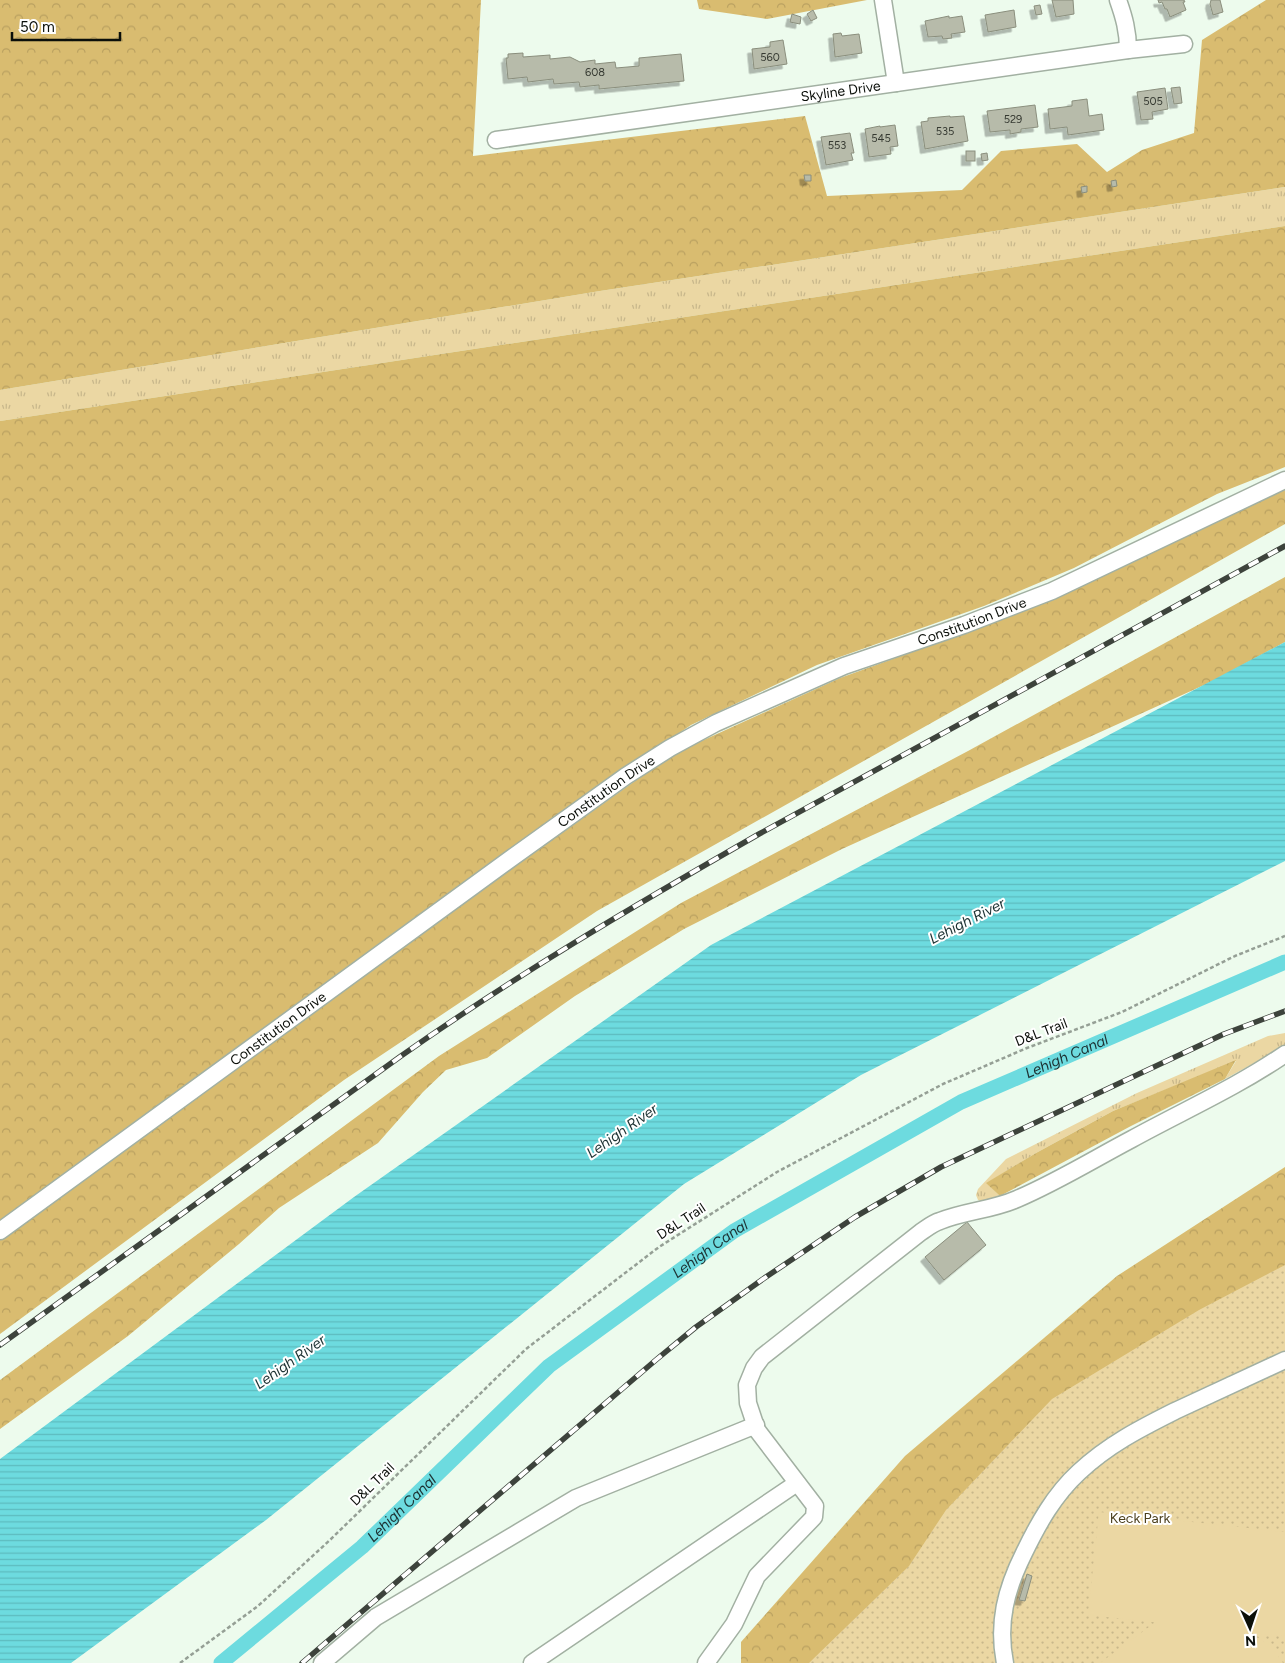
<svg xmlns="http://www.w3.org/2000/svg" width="1285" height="1663" font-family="Figtree,sans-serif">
<defs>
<pattern id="grass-tufts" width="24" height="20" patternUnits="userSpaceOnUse" patternTransform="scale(1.25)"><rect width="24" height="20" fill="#ebd7a3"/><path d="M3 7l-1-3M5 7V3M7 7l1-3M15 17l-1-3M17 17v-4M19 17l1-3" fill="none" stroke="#c8b78b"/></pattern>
<pattern id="forest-crowns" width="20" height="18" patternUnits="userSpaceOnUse" patternTransform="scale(1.25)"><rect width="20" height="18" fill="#d9bc70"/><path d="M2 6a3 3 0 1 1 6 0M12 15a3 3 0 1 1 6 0" fill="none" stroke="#b9a060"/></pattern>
<pattern id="park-dots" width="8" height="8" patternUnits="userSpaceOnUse" patternTransform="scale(1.25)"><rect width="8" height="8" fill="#ebd7a3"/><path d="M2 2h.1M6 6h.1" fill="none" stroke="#c8b78b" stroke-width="1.8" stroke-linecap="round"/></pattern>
<pattern id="water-rules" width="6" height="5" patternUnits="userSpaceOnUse" patternTransform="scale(1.25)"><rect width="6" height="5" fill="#6ddbdf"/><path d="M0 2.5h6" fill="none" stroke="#5dbbbe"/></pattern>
<filter id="shadow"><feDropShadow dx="-4.5" dy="4.5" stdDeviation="0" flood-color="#0004"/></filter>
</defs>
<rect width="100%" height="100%" fill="#edfbed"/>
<!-- grass -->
<g fill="url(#grass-tufts)">
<path d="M1285 187V226L0 421V390L600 291Z"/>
<path d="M1285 1033V1046L1225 1079 1236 1061 1113 1111 1036 1153 987 1183 1000 1196 982 1202 978 1200 976 1195 978 1189 1006 1159 1137 1093 1268 1036Z"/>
</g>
<!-- forest -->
<g fill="url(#forest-crowns)">
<path d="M0 0H481L473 156 805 116 827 196 962 190 1001 151 1077 144 1107 172 1142 150 1194 133 1202 40 1266 0H1285V187L600 291 0 390Z"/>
<path d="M697 0H867L767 19 699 9Z"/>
<path d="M1285 226V467L1217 494 1074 568 984 606 817 665 691 725 520 842 0 1221V421Z"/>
<path d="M1285 490V524L597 911 344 1080 0 1334V1239L466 901 673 754 840 678 959 635 1084 584 1238 509Z"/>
<path d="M1285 577V642L1213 681 842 849 684 929 575 996 487 1058 446 1070 423 1092 378 1143 279 1208 239 1244 128 1336 0 1429V1380L439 1056 681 903 968 751Z"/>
<path d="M1236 1060 1225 1079 1131 1126 1000 1196 986 1183 1036 1153 1113 1111Z"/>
<path d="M1285 1167V1335L918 1663H741V1642L905 1456 1117 1276Z"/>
</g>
<!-- park -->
<path fill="url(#park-dots)" d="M1285 1265V1663H809L909 1566 946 1510 1052 1399 1199 1310Z"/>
<!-- garden -->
<path fill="#ebd7a3" d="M1099 1512 1285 1532V1636L1250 1633 1271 1646 1283 1663H1100L1149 1627 1161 1623 1088 1615Z"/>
<!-- water -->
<path fill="url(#water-rules)" d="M1285 642V861L861 1075 684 1184 266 1520 71 1663H0V1459L354 1197 711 945Z"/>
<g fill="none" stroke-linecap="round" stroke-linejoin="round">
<!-- canal -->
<path stroke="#6ddbdf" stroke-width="15" id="s1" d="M221 1663 362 1547 549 1366 734 1231 961 1102 1285 962"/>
</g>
<!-- building -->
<g fill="#b7bbaa" stroke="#8a8e7d" filter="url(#shadow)">
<path d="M1052 0H1073L1074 14 1056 17Z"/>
<path d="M1158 0H1184L1185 2H1183L1186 10 1170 17 1167 9H1165L1162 2 1159 3Z"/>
<path d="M1211 0H1220L1223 12 1213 15 1210 4Z"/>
<path d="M1040 5 1042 14 1036 15 1034 6Z"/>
<path d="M813 10 817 18 811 21 807 14Z"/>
<path d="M1014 10 1016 27 988 32 985 15Z"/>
<path d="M792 14 801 17 800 24 790 22Z"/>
<path d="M949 16V18L962 16 965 32 951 34 952 38 943 39 942 36 928 37 925 21Z"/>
<path d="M841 33 842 36 859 34 862 53 835 57 833 34Z"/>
<path d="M783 40 787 64 754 69 752 49 770 47V42Z"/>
<path d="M523 53V57L550 55V59L570 57 580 62 595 60V64L615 62 616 68 639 66V58L681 54 684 81 599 89V85L580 87 579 82 554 84 553 79 528 82 527 77 508 79 506 58H508V54Z"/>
<path d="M1180 87 1182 103 1174 104 1171 88Z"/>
<path d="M1165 88 1168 109 1152 112 1153 119 1141 120 1137 92Z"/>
<path d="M1087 99 1089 116 1102 114 1104 130 1068 135 1067 127 1050 129 1048 109 1072 106V101Z"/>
<path d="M1035 105 1038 127 1021 129V132L1010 134V130L990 132 987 111Z"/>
<path d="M950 116V117L964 116 968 141 925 149 921 122 928 121V118Z"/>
<path d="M895 125 898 146 890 147 891 154 869 157 865 129 880 126V127Z"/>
<path d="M850 133 854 153H851L853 160 826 165 821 137Z"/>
<rect x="966" y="151" width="9" height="10"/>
<path d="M987 153 988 160 982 161 981 154Z"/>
<path d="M804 175H811V181H805Z"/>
<path d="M1116 180 1117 186 1112 187 1111 181Z"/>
<path d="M1087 186V192L1082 193 1081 187Z"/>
<path d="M967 1222 986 1245 944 1280 925 1257Z"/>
<path d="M1027 1574 1032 1576 1025 1601 1019 1600Z"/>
</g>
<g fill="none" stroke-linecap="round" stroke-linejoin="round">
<defs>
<g id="minor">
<path d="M883 0 896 83"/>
<path d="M1118 0C1124 17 1128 31 1128 50"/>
<path id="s2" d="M496 140 1128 50 1184 44"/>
<path id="s3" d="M0 1231 513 857 626 776 670 748 716 723 844 666 964 625 1052 591 1285 480"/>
<path d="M322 1663 376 1617 576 1498 756 1425"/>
<path d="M532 1663 797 1483"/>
<path d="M706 1663 734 1624 757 1576 814 1517 815 1506 757 1430 748 1403 747 1385 754 1368 762 1357 921 1232C927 1228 933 1223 940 1221 965 1211 992 1210 1017 1199 1057 1182 1094 1159 1132 1139 1183 1111 1237 1087 1285 1054"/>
<path d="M1005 1663C997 1623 1006 1589 1024 1553 1038 1524 1054 1495 1079 1472 1108 1445 1139 1429 1175 1411 1211 1394 1248 1377 1285 1360"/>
</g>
</defs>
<!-- minor casing -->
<use href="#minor" stroke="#a2b0a2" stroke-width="19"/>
<!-- path -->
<path stroke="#959f95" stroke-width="2.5" stroke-dasharray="4 2.5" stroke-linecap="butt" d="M180 1663 258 1606 330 1540 526 1349 659 1247 777 1172 943 1084 1027 1048 1122 1012 1235 956 1285 936"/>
<!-- minor -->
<use href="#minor" stroke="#fff" stroke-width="16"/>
<defs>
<g id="rail">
<path d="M0 1345 401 1056C516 975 637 904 759 834L1285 546"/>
<path d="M302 1663 657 1359 696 1327 763 1279 855 1217 941 1167 1224 1034 1285 1011"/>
</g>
</defs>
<!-- rail casing -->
<use href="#rail" stroke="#3d433c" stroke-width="5.5"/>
<!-- rail -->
<use href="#rail" stroke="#fff" stroke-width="4" stroke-dasharray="11" stroke-linecap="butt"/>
</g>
<g text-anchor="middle" stroke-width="4" stroke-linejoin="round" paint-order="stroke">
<!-- number labels -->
<g font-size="11" fill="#363a32">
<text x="770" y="61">560</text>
<text x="595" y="76">608</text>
<text x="1153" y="105">505</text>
<text x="1013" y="123">529</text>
<text x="945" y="135">535</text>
<text x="881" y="142">545</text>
<text x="837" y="149">553</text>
</g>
<!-- street labels -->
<g font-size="14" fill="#0b0f0a" stroke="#fff">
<text dy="5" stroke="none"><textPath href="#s2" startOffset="348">Skyline Drive</textPath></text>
<text dy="5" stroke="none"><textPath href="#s3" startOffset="1154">Constitution Drive</textPath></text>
<text dy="5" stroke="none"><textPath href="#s3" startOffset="749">Constitution Drive</textPath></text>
<text dy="5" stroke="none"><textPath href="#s3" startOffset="344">Constitution Drive</textPath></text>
<text transform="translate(1041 1032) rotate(-21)" y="5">D&amp;L Trail</text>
<text transform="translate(681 1221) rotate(-33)" y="5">D&amp;L Trail</text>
<text transform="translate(372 1484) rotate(-44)" y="5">D&amp;L Trail</text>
</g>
<!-- park labels -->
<g font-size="14" fill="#4b3f1d" stroke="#fff">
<text x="1140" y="1523">Keck Park</text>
</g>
<!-- water labels -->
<g font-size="15" font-style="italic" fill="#1c3132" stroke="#fff">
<text transform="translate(967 921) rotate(-27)" y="5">Lehigh River</text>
<text dy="5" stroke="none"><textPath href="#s1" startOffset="1048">Lehigh Canal</textPath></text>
<text transform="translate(622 1131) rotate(-35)" y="5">Lehigh River</text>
<text dy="5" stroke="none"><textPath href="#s1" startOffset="642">Lehigh Canal</textPath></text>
<text transform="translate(290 1362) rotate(-35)" y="5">Lehigh River</text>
<text dy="5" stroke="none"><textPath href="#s1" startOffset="238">Lehigh Canal</textPath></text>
</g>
</g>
<!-- north arrow -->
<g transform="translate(1250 1628) rotate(177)" stroke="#ffffff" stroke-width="4" paint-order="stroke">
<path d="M0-4L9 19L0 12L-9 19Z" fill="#0b0f0a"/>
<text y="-8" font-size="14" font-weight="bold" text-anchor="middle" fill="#0b0f0a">N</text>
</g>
<!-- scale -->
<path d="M12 32v8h108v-8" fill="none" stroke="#0b0f0a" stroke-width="2.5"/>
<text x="20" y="32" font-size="15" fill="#0b0f0a" stroke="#ffffff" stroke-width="4" paint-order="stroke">50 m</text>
</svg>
